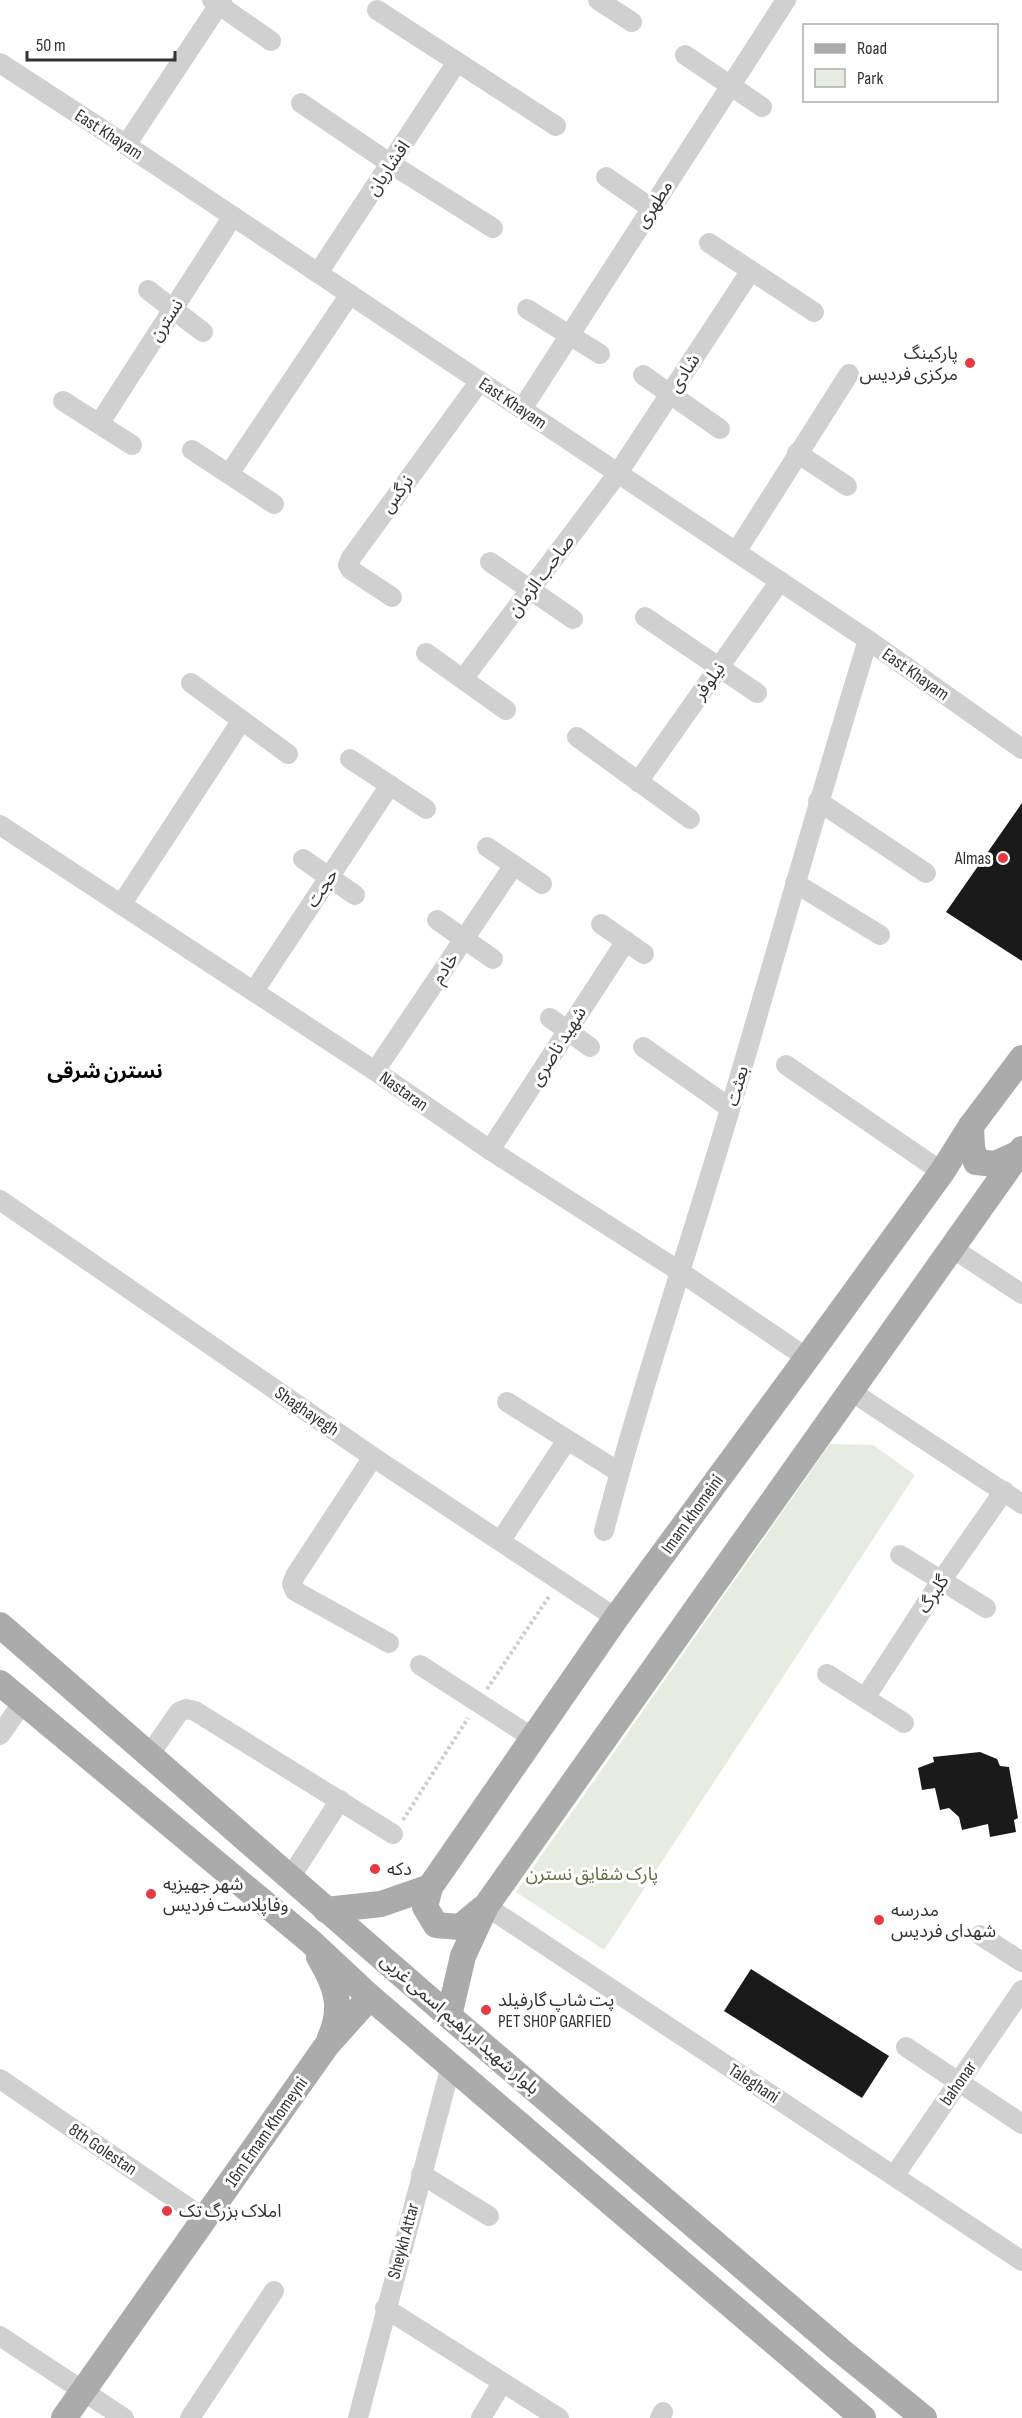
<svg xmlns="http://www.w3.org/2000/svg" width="1022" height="2418" font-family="'Sofia Sans Condensed','Noto Sans Arabic',sans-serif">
<rect width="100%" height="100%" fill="#fff"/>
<!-- green -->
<path fill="#e6ecdf" d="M830 1444 873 1445 915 1475 604 1950 516 1892Z"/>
<!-- building -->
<g fill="#1a1a1a">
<path d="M1022 803V961L946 912Z"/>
<path d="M980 1752 997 1759 1000 1766 1009 1767 1018 1818 1014 1820 1016 1832 990 1837 988 1824 962 1830 959 1817 949 1808 940 1810 935 1788 922 1790 918 1768 934 1762 933 1757Z"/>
<path d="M751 1969 889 2056 862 2098 724 2011Z"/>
</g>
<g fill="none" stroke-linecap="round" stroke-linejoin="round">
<!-- path -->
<g stroke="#cdcdcd" stroke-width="4" stroke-dasharray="3 3" stroke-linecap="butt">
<path d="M487 1689 550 1595"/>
<path d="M403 1820 468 1718"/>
</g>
<!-- minor -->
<g stroke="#d0d0d0" stroke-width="20">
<path d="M212 0 271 41"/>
<path d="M598 0 632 22"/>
<path d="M377 10 556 126"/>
<path d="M685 55 762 107"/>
<path d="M0 63 126 145 868 640 1022 749"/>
<path d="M301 103 391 164 493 228"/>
<path d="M126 145 222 0"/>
<path d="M606 177 651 208"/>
<path d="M709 243 814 312"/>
<path d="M318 273 457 62"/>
<path d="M148 290 203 332"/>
<path d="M527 309 600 354"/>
<path d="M643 375 720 429"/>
<path d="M63 401 132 445"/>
<path d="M522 409 786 0"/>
<path d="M99 424 233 216"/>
<path d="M192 450 274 504"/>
<path d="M797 453 847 486"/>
<path d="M229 474 350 294"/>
<path d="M736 552 849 374"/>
<path d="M490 562 573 619"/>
<path d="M392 597 351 570 348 565 351 558 480 381"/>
<path d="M645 617 757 693"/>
<path d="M426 653 506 710"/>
<path d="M463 679 618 473 750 272"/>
<path d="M191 683 288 754"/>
<path d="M577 737 690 819"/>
<path d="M350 759 426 809"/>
<path d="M638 782 780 581"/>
<path d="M818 801 926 873"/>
<path d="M0 825 375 1071 490 1150 679 1271 807 1358"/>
<path d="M487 847 542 884"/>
<path d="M303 859 355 895"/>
<path d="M795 883 880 935"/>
<path d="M121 905 242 720"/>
<path d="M437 920 493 959"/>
<path d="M601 924 644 954"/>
<path d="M254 991 390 785"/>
<path d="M550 1018 590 1047"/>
<path d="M643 1047 730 1108"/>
<path d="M786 1065 942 1172"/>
<path d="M375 1071 514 865"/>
<path d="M490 1150 626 941"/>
<path d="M0 1200 373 1457 616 1618"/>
<path d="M952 1248 1022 1294"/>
<path d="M849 1390 1022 1504"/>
<path d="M507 1402 619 1472"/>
<path d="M373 1457 295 1576 292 1584 295 1591 389 1643"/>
<path d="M604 1531C641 1388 689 1248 731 1106 777 950 820 795 868 640"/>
<path d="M501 1540 567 1440"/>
<path d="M900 1555 986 1608"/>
<path d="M420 1665 533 1738"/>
<path d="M827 1674 904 1723"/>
<path d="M865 1698 941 1581 1004 1491"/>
<path d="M0 1735 23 1702"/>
<path d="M150 1754 179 1712 186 1709 195 1711 393 1834"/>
<path d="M290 1878 340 1800"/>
<path d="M486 1906 1022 2261"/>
<path d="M980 1935 1022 1962"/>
<path d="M906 2047 1022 2124"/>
<path d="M0 2079 205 2219"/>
<path d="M421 2174 489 2216"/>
<path d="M894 2176 1022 1990"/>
<path d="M385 2308 559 2418"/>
<path d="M0 2336 124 2418"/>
<path d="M190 2418 274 2291"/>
<path d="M358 2418 451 2065"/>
<path d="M481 2418 502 2383"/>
<path d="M660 2418 663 2412"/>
</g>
<!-- major -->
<g stroke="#ababab" stroke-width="26">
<path d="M971 1126 972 1147 976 1162 995 1164 1019 1153"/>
<path d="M0 1625 449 2016 840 2350 924 2418"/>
<path d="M0 1683 310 1941 370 1997 863 2418"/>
<path d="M430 1887 425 1907 436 1925 460 1927 483 1908"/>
<path d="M326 1910 381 1904 430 1887 616 1618 807 1358 942 1172 971 1126 1022 1058"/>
<path d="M319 1957C336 1986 344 2006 330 2038"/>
<path d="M449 2016 463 1956 486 1906 1022 1149"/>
<path d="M64 2418 327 2045 370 1997"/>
</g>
</g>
<!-- markers -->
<g fill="#e63946" stroke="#fff" stroke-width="2">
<circle cx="970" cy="363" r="6"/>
<circle cx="1003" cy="858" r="6"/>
<circle cx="375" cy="1869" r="6"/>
<circle cx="151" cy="1894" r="6"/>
<circle cx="879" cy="1920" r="6"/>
<circle cx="486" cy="2010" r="6"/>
<circle cx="167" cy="2211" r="6"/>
</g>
<g text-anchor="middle" stroke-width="6" stroke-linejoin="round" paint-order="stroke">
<!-- street labels -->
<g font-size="18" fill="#333" stroke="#fff">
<text transform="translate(109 134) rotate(33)" y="6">East Khayam</text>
<text transform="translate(388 168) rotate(-56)" y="6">افشاریان</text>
<text transform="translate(654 204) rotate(-57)" y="6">مطهری</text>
<text transform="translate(166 320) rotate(-57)" y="6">نسترن</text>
<text transform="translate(684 373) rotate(-57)" y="6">شادی</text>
<text transform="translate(513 403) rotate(34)" y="6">East Khayam</text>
<text transform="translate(397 494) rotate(-54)" y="6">نرگس</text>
<text transform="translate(541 576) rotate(-53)" y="6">صاحب الزمان</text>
<text transform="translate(916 674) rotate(35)" y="6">East Khayam</text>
<text transform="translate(709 681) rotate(-55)" y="6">نیلوفر</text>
<text transform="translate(322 888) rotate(-56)" y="6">حجت</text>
<text transform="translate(445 968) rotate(-56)" y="6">خادم</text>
<text transform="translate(558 1046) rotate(-58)" y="6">شهید ناصری</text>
<text transform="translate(737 1086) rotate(-74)" y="6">بعثت</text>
<text transform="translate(404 1091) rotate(35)" y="6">Nastaran</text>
<text transform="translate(307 1411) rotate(34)" y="6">Shaghayegh</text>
<text transform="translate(692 1514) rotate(-54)" y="6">Imam khomeini</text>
<text transform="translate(933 1594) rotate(-57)" y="6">گلبرگ</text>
<text transform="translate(460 2024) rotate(41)" y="6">بلوار شهید ابراهیم اسمی غربی</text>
<text transform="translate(754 2083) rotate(33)" y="6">Taleghani</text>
<text transform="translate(958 2083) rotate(-55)" y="6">bahonar</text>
<text transform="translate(266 2132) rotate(-55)" y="6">16m Emam Khomeyni</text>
<text transform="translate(103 2149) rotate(34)" y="6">8th Golestan</text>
<text transform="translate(403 2241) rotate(-75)" y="6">Sheykh Attar</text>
</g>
<!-- poi labels -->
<g font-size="18" fill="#333" stroke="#fff" text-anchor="start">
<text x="958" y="359" text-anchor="end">پارکینگ<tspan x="958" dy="21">مرکزی فردیس</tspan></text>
<text x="991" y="864" text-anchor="end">Almas</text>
<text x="387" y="1875">دکه</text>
<text x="163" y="1890">شهر جهیزیه<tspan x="163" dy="21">وفاپلاست فردیس</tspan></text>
<text x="891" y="1916">مدرسه<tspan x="891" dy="21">شهدای فردیس</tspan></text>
<text x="498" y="2006">پت شاپ گارفیلد<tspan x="498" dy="21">PET SHOP GARFIED</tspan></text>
<text x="179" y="2217">املاک بزرگ تک</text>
</g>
<!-- park labels -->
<g font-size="18" fill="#56703f" stroke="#fff">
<text x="592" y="1880">پارک شقایق نسترن</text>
</g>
<!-- neighbourhood labels -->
<g font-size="20" font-weight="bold" fill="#000" stroke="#fff">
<text x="105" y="1078">نسترن شرقی</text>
</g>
</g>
<!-- legend -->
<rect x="803" y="24" width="195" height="78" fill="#ffffff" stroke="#adadad" stroke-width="1.5"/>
<rect x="815" y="44" width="30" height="9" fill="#ababab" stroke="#adadad" stroke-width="1.5"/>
<text x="857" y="54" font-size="18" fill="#333333">Road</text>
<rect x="815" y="69" width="30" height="18" fill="#e6ecdf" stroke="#adadad" stroke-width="1.5"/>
<text x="857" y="84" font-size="18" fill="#333333">Park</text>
<!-- scale -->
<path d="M27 51v9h148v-9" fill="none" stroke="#333333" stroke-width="3"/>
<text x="36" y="51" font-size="18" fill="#333333" stroke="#ffffff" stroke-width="4.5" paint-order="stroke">50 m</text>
</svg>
